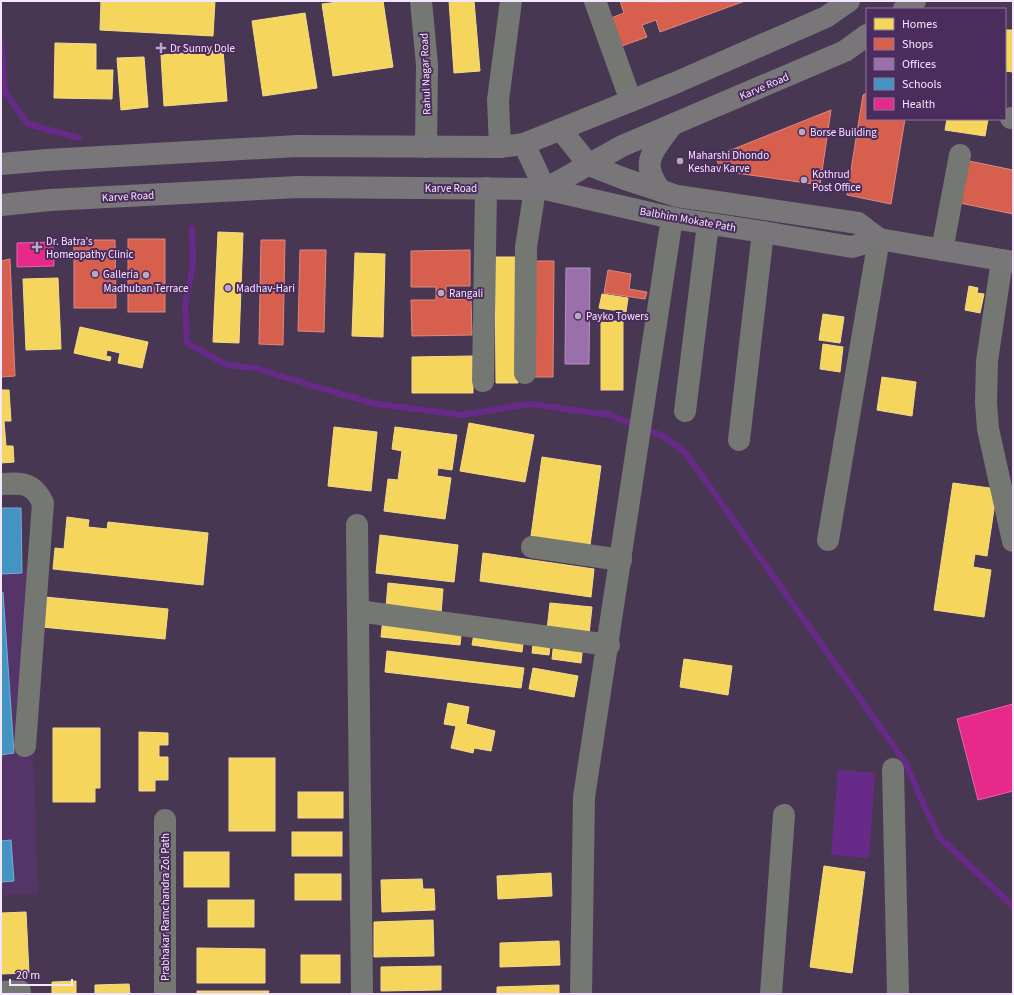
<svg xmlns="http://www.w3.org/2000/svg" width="1014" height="995" font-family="'Source Sans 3',sans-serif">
<rect width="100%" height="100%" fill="#483752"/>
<!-- built -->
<path fill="#553468" d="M28 568 38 893 1 896V570Z"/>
<!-- water -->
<path fill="#682a89" d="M838 770 875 773 869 858 831 855Z"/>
<!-- homes -->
<g fill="#f6d55c" stroke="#f5da8d">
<path d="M101 1H215L213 36 100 30Z"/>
<path d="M346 1H383L393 67 333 76 322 4Z"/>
<path d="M449 1H474L480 71 454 73Z"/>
<path d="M305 13 317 88 263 96 252 21Z"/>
<path d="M1005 30H1013V72L1005 71Z"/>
<path d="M55 43 96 44V70H113L112 99 54 98Z"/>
<path d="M223 50 227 101 164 106 161 55Z"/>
<path d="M144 57 148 107 121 110 117 58Z"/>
<path d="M947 119H988L985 136 945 130Z"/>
<path d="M218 232 243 233 239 343 213 342Z"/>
<path d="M355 253 385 254 383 337 352 336Z"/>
<path d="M495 257H519L518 383H496Z"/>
<path d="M58 278 61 349 26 350 23 279Z"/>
<path d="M969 286 978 288 977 293 984 294 980 313 965 310Z"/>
<path d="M602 294 628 298 626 312 599 308Z"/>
<path d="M823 314 844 317 840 343 819 340Z"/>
<rect x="601" y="321" width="22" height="69"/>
<path d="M80 327 148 342 142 368 118 363 120 353 107 350 106 356 111 357 110 361 74 353Z"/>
<path d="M823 344 843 347 840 372 820 369Z"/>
<path d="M473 356V393H412V357Z"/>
<path d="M882 377 916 382 912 416 877 410Z"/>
<path d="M1 390H9L11 421H4L6 446H13L14 462 1 463Z"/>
<path d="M469 423 534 435 525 482 460 471Z"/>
<path d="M334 427 377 432 371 491 328 486Z"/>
<path d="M395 427 457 435 452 470 438 468 437 476 451 478 445 519 384 511 388 479 398 480 402 451 392 449Z"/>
<path d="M542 457 601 466 590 545 531 536Z"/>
<path d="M953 483 997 489 987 556 975 554 973 567 991 570 984 617 934 610Z"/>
<path d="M67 517 89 520 88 527 107 529 108 522 208 533 203 585 53 569 55 548 64 549Z"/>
<path d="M380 535 458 545 454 582 376 573Z"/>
<path d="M483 553 594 569 591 597 480 581Z"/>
<path d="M388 583 443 589 441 613 386 607Z"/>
<path d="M45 597 168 609 165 639 42 627Z"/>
<path d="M550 603 592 607 589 634 547 630Z"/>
<path d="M383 618 462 626 460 645 381 637Z"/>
<path d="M475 628 524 636 522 652 472 645Z"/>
<path d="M534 637 551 638 549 655 532 653Z"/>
<path d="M554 641 583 644 581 663 552 659Z"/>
<path d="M387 651 524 668 521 688 385 672Z"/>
<path d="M684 659 732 666 728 695 680 687Z"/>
<path d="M533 668 578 676 574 697 529 689Z"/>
<path d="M448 703 469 707 466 724 495 731 491 751 474 748 473 753 451 748 456 726 444 724Z"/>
<path d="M53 728H100V788H95V802H53Z"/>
<path d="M139 732 168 733V745H159V757H168V780H155V791H139Z"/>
<rect x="229" y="758" width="46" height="73"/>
<rect x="298" y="792" width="45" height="26"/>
<rect x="292" y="832" width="50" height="24"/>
<rect x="184" y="852" width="45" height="35"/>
<path d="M824 866 865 872 852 973 810 967Z"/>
<path d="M551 873 552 896 498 899 497 876Z"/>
<rect x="295" y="874" width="46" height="26"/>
<path d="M422 879 423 889H434L435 910 382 912 381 880Z"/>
<rect x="208" y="900" width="46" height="27"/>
<path d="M26 912 29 973 1 974V913Z"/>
<path d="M433 920 434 956 374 957V922Z"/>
<path d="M559 941 560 965 500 967V943Z"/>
<path d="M197 948 265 949V983H197Z"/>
<rect x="301" y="955" width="39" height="28"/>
<path d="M441 966V990L381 991V967Z"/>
<path d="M76 981V994H52V982Z"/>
<path d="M129 984 130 994H95V985Z"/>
<path d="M559 985V994H497V987Z"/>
<path d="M197 991H269L268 994H197Z"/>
</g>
<!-- shops -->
<g fill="#d6604d" stroke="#df8882">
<path d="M620 1 655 2 745 1 660 32 656 20 642 25 647 37 622 46 611 18 624 13Z"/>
<path d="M867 93V119H905L891 204 847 195 863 95Z"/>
<path d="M831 110 820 185 722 171 719 166 717 160 721 154Z"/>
<path d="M964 160 1013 170V214L955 202Z"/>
<rect x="128" y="239" width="37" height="73"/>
<path d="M74 240H115L116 308H74Z"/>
<path d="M261 240H285L283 345 259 344Z"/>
<path d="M300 250H326L324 332 298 331Z"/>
<path d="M470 250V286H446V299H471L472 335 412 336 411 300H436V287H411V251Z"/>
<path d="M10 259 15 376 1 377V261Z"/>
<path d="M532 261H554L553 377H531Z"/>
<path d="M608 270 631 274 629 289 647 292 645 299 604 293Z"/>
</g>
<!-- offices -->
<path fill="#9970ab" stroke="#b493c4" d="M566 268H590L589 364H565Z"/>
<!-- schools -->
<g fill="#4393c3" stroke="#78acd5">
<path d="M1 508H21L22 573 1 574Z"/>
<path d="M3 592 14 753 1 755V593Z"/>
<path d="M11 840 14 881 1 882V841Z"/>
</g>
<!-- health -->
<g fill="#e7298a" stroke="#eb62ad">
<path d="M53 242 54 266 17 267V243Z"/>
<path d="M1013 704V791L978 800 957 719Z"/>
</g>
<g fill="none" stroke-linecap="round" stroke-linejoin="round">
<!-- stream -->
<g stroke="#682a89" stroke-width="6">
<path d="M1 40 5 92 28 124 79 138"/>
<path d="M192 229 193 264 185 305 187 343 227 365 255 368 320 388 377 404 463 415 530 404 610 415 663 436 685 452 905 762 927 812 940 838 1013 906"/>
</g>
<!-- minor -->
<g stroke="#757773" stroke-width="22">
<path d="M421 1 427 65 426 147"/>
<path d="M595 1 631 101"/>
<path d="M1011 118H1013"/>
<path d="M500 147 498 100 511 1"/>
<path d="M942 250 960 155"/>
<path d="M1002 260 987 361 986 403 988 429 1013 541"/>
<path d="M525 373 526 247 535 189"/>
<path d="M483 381 486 188"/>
<path d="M685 411 708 224"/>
<path d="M739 440 763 232"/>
<path d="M1 484C22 483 33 482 43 503L25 746"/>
<path d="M357 525 362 994"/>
<path d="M828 540 879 239"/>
<path d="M532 547 621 560"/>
<path d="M358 611 609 645"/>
<path d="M893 769 898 994"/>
<path d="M165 820V994"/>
<path d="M1 992 20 991"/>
<path d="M581 994 584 797 672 218"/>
<path d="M771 994 784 815"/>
</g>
<!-- major -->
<g stroke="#787679" stroke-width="22">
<path d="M904 9 915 1"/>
<path d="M561 130 589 165 625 179 677 196 858 223 879 239"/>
<path d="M524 144 545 189 672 218 763 232 852 247 879 239 1013 262"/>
<path d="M1 164 47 160 297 146 500 147 524 144 675 83 826 17 849 1"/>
<path d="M661 191C638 162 654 150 672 125"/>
<path d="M1 205 50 200 298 187 545 189 622 146 845 51 867 35"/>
</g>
</g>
<!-- markers -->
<g fill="#b8a9c2" stroke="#4b2c5d" stroke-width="1.5">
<path d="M159 42h4v4h4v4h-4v4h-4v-4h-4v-4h4z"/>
<circle cx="802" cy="132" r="4"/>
<circle cx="680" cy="161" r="4"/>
<circle cx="804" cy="180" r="4"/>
<path d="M35 241h4v4h4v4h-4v4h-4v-4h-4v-4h4z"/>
<circle cx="95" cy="274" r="4"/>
<circle cx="146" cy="275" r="4"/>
<circle cx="228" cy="288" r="4"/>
<circle cx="441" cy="293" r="4"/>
<circle cx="578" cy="316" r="4"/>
</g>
<g text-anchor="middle" stroke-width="4" stroke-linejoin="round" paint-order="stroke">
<!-- poi labels -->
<g font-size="11" fill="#f4e6fe" stroke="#4b2c5d" text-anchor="start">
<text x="170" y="52">Dr Sunny Dole</text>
<text x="810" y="136">Borse Building</text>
<text x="688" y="159">Maharshi Dhondo<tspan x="688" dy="13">Keshav Karve</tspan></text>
<text x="812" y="178">Kothrud<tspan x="812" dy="13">Post Office</tspan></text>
<text x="46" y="245">Dr. Batra's<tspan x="46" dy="13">Homeopathy Clinic</tspan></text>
<text x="103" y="278">Galleria</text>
<text x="146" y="292" text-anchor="middle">Madhuban Terrace</text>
<text x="236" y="292">Madhav-Hari</text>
<text x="449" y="297">Rangali</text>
<text x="586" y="320">Payko Towers</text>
</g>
<!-- street labels -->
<g font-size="11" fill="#f4e6fe" stroke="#4b2c5d">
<text transform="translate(425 74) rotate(-92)" y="4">Rahul Nagar Road</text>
<text transform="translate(764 86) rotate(-23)" y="4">Karve Road</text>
<text x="451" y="192">Karve Road</text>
<text transform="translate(128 196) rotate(-3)" y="4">Karve Road</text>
<text transform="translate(688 219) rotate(10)" y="4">Balbhim Mokate Path</text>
<text transform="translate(165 907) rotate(-90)" y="4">Prabhakar Ramchandra Zol Path</text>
</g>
</g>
<!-- border -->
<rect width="1014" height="995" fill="none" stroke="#f4e6fe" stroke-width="4"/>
<!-- legend -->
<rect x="866" y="8" width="140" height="112" fill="#4b2c5d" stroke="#8f769d"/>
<rect x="874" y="18" width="20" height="12" fill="#f6d55c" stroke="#8f769d"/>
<text x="902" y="28" font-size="12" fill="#f4e6fe">Homes</text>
<rect x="874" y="38" width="20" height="12" fill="#d6604d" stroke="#8f769d"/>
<text x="902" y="48" font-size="12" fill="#f4e6fe">Shops</text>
<rect x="874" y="58" width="20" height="12" fill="#9970ab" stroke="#8f769d"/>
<text x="902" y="68" font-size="12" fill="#f4e6fe">Offices</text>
<rect x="874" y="78" width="20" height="12" fill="#4393c3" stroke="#8f769d"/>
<text x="902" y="88" font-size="12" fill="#f4e6fe">Schools</text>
<rect x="874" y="98" width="20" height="12" fill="#e7298a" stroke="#8f769d"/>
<text x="902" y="108" font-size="12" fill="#f4e6fe">Health</text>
<!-- scale -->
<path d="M10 979v6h62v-6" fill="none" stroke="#f4e6fe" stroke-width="2"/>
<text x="16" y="979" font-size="12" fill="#f4e6fe" stroke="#4b2c5d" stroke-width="3" paint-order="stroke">20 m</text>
</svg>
